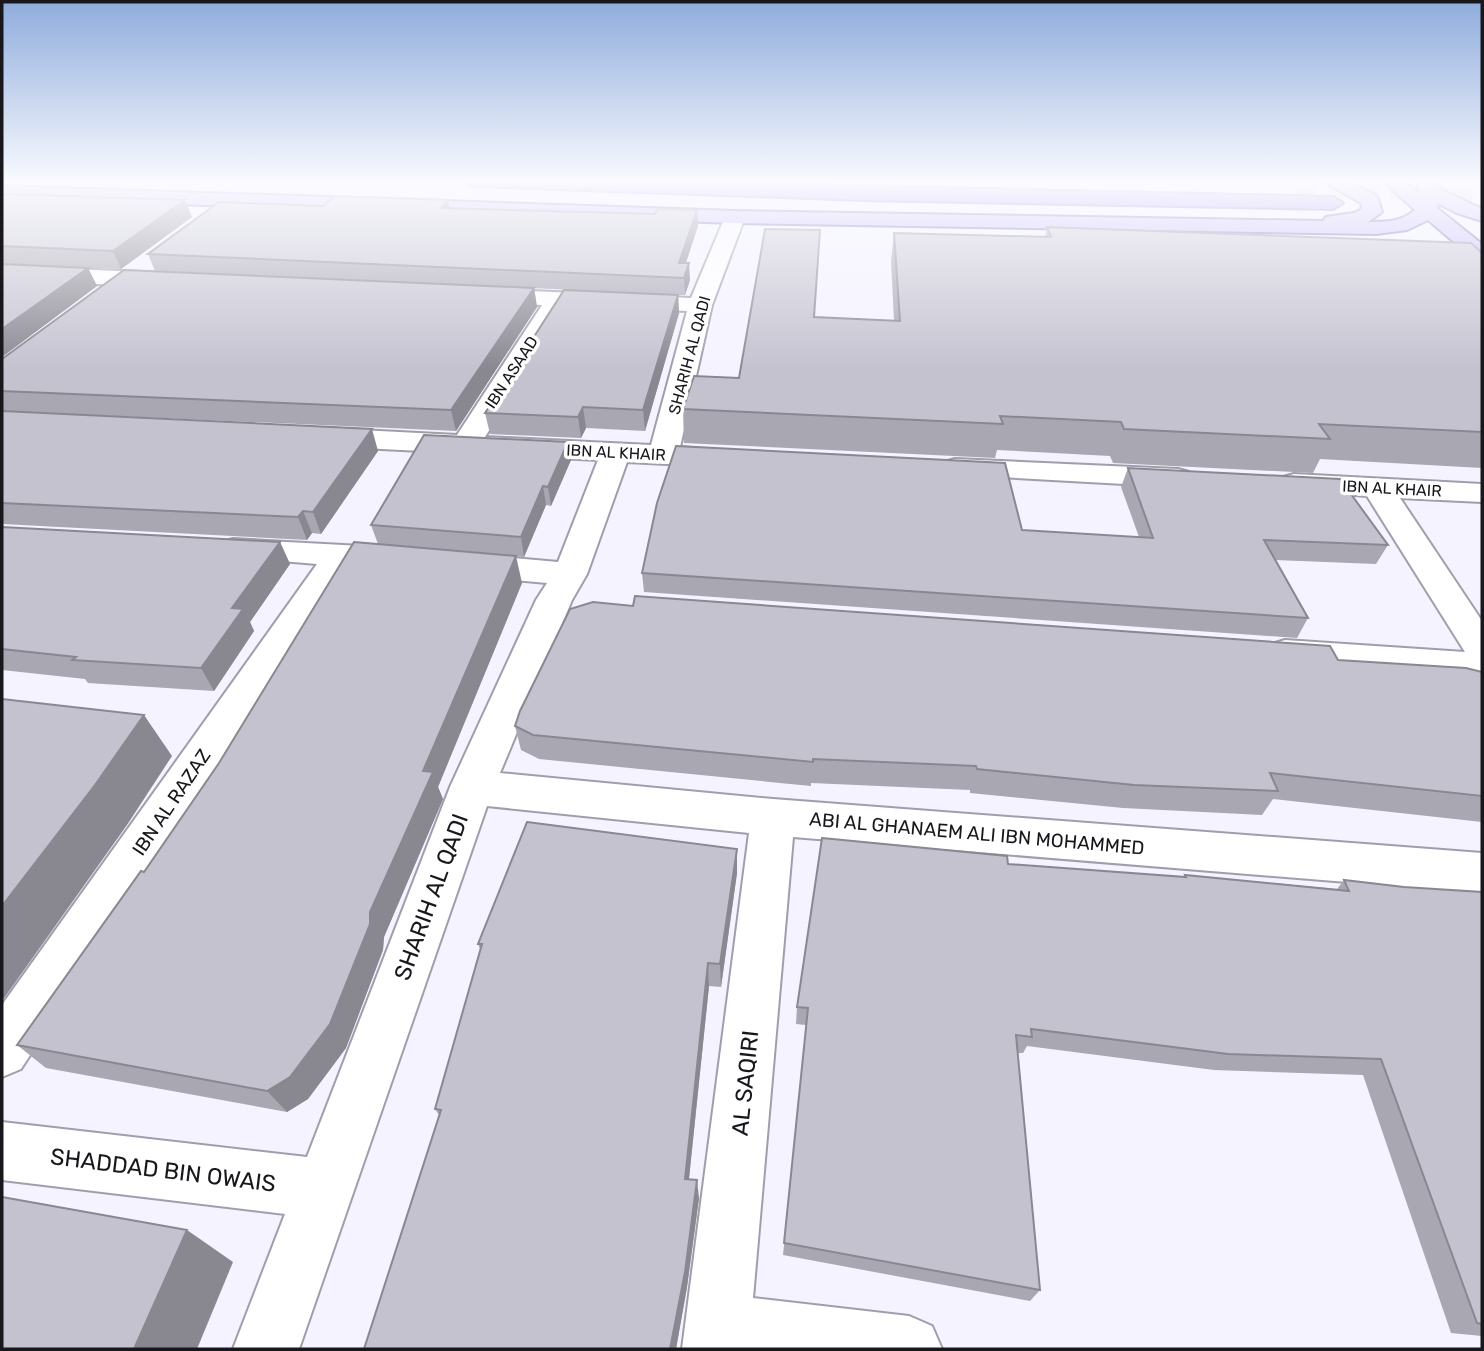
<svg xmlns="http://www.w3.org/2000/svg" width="1484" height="1351" font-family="Rubik,sans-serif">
<rect width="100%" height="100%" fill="#f5f3ff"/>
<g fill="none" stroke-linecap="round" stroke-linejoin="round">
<!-- highway-tunnel -->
<path stroke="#d4d2dd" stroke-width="21" stroke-dasharray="21 10" stroke-linecap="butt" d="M1297 185 1482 192"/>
<defs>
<g id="street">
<path d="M735 211 742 213 745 217 712 305 680 447 737 452 742 458 737 464 727 467 627 462 587 574 572 600 500 773 773 799 1482 853V893L793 837 753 1298 909 1316 932 1326 942 1349H682L749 833 487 806 299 1349H233L285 1214 2 1180V1122L307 1157 450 787 536 600 547 583 467 576 455 572 450 565 455 558 467 554 558 562 598 460 322 446 312 443 308 437 312 431 322 428 457 435 542 305 482 303 474 301 471 296 474 291 482 289 691 298 725 217 728 213ZM565 306 687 311 651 445 485 437Z"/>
<path d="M2 266 167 273 175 275 178 280 175 285 167 287 2 280Z"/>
<path d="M955 459 1178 469 1189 472 1193 478 1189 484 1178 487 944 474 940 468 944 462Z"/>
<path d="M1294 474 1482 484V502L1400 498 1482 621V680L1285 666 1272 662 1266 653 1272 644 1285 640 1465 652 1367 496 1283 489 1279 483 1283 477Z"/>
<path d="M233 539 362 546 374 549 379 556 374 563 350 566 21 1069 2 1077V1005L317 564 221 556 216 549 221 542Z"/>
</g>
<path id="primary" d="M1323 181H1346L1377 196 1382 212 1368 222C1386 222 1401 222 1415 210L1383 181H1403L1419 193 1417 181H1435L1436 187 1482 209V221L1457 213 1439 204 1437 208 1482 244V260L1474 259 1428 220 1407 230 1376 234 735 223 2 198V186L735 211 1323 221 1326 217 1354 213 1362 209 1361 203Z"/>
<path id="highway" d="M463 181H640L1333 197 1343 203 1333 209 864 200 472 186Z"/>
</defs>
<!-- street casing -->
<use href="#street" stroke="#a09eab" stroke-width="4"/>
<!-- primary casing -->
<use href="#primary" stroke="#7161a8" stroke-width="4"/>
<!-- highway casing -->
<use href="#highway" stroke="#7161a8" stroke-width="4"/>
<!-- street -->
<use href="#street" fill="#fff" fill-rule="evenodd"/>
<!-- primary -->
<use href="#primary" fill="#c7b8f8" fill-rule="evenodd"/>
<!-- highway -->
<use href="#highway" fill="#a189f3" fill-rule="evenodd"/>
</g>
<!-- wall -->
<g fill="#a9a7b2">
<path d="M2 194 192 217 121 269 88 268 97 286 2 357Z"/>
<path d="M323 206 450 208 698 226 686 263 690 280 685 295H678L679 313 645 431 586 428 581 438 490 434 485 413 661 294 155 271 148 254Z"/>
<path d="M1047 227 1482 253V468L1320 459 1313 473 1113 463 1110 456 997 450 995 458 684 443 683 409 739 378 814 317 894 321 891 261 894 233 1045 237Z"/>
<path d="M534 288 537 307 456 431 2 411V359Z"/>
<path d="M2 411 378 451 321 534 312 533 307 540 2 524Z"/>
<path d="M571 460 551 506 546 505 524 557 418 548 522 583 438 787 443 799 384 937 383 950 346 1048 308 1099 287 1112 46 1068 17 1045 144 872 378 544 371 525Z"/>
<path d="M1128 468 1388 545 1376 564 1275 560 1308 618 1297 638 644 592 642 573 1022 530 1139 537 1121 487Z"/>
<path d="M2 527 280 542 290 564 250 622 254 631 214 691 88 683 85 679 2 670Z"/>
<path d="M633 606 1482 672V822L1273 799 1262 815 1123 808 970 793V790L811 783V786L539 759 521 750 515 726Z"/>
<path d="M1008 864 1183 877 1185 875 1337 889 1344 880 1404 887 1482 892V1336L1451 1333 1363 1075 1214 1070 1027 1046 1023 1053H1018L1040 1290 1030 1301 783 1255 806 1025 796 1024 797 1007Z"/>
<path d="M737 873 721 987 709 986 689 1179 699 1198 687 1287 676 1349H364L439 1115 435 1109 480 949 478 944Z"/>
</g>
<!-- shaded-wall -->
<g fill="#898891">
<path d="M185 200 192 217 121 269 113 251Z"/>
<path d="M448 200 452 216 441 208Z"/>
<path d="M697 210 698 226 681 277 679 263Z"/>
<path d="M689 263 690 280 685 295 684 278Z"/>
<path d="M88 268 97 286 2 357V329Z"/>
<path d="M534 288 537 307 456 431 451 410Z"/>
<path d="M678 295 679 313 645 431 643 410Z"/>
<path d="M583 407 586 428 581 438 578 417Z"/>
<path d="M372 429 378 451 321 534 313 512Z"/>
<path d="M568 442 571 460 551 506 548 487Z"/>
<path d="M543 486 546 505 524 557 521 537Z"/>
<path d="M303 511 312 533 307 540 298 517Z"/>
<path d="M280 542 290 564 250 622 254 631 214 691 201 668 232 608Z"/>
<path d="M516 556 522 583 438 787 443 799 384 937 383 950 346 1048 308 1099 287 1112 267 1091 370 912 423 771Z"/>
<path d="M144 715 172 756 127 825 2 1001V906Z"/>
<path d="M737 849V873L721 987 720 964Z"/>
<path d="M708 963 709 986 687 1197 685 1179Z"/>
<path d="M697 1180 699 1198 687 1287 676 1349H670Z"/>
<path d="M187 1230 233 1262 197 1349H134Z"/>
</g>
<!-- building -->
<g fill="#c4c2cf" stroke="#898891" stroke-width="2">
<path d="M2 194 185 200 113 251 2 246Z"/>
<path d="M335 196 448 200 441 208 655 214 657 209 697 210 679 263H689L684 278 148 254 219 202 323 206Z"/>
<path d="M1047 227 1471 243 1482 253V432L1319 424 1330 439 1124 429 1121 422 1000 416 1003 424 683 409 694 376 739 378 765 229 820 230 814 317 900 321 894 233 1051 237Z"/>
<path d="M2 264 88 268 2 329Z"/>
<path d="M124 270 534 288 451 410 2 391V359Z"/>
<path d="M564 290 678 295 643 410 583 407 578 417 485 413Z"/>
<path d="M2 411 372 429 313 512 303 511 298 517 2 503Z"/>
<path d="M424 435 568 442 548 487 543 486 521 537 371 525Z"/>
<path d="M676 446 1005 463 1022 530 1153 538 1128 468 1340 479 1388 545 1264 540 1308 618 642 573 657 503Z"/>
<path d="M2 527 280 542 232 608 243 609 201 668 72 660 76 657 2 649Z"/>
<path d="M354 542 516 556 423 771 433 772 370 912V924L330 1024 290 1077 267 1091 17 1045 141 871 144 872 219 763Z"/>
<path d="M635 596 1330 646 1338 660 1466 668 1482 672V796L1270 773 1278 791 1134 785 977 769 976 766 813 759V762L533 735 515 726 520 711 570 609 593 602 633 606Z"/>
<path d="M2 699 144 715 95 785 2 906Z"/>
<path d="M527 822 737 849 720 964 708 963 685 1179 697 1180 685 1272 670 1349H364L441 1110 435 1109 482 944H478Z"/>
<path d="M822 838 1007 856 1008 864 1186 877 1185 875 1349 891 1344 880 1404 887 1482 892V1324L1477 1323 1381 1059 1228 1054 1031 1029 1032 1037 1016 1035 1040 1290 784 1243 808 1008 797 1007Z"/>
<path d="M2 1197 187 1230 134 1349H2Z"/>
</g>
<!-- sky -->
<linearGradient id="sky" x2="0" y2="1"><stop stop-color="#8eacdc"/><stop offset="0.49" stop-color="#fafaff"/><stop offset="1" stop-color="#fafaff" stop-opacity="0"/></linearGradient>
<rect width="1484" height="370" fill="url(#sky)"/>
<g text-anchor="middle" stroke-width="7" stroke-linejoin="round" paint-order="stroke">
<!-- far-street labels -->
<g font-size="16" fill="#18181c" stroke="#fff">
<text transform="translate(689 355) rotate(-75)" y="6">SHARIH AL QADI</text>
<text transform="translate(511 372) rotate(-57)" y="6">IBN ASAAD</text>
<text transform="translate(616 452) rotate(3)" y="6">IBN AL KHAIR</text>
<text transform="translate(1392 488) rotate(3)" y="6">IBN AL KHAIR</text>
</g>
<!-- street labels -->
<g font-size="19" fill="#18181c" stroke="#fff">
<text transform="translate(171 802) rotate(-56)" y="7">IBN AL RAZAZ</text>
<text transform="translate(977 833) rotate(5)" y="7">ABI AL GHANAEM ALI IBN MOHAMMED</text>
</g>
<!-- near-street labels -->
<g font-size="23" fill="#18181c" stroke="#fff">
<text transform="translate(431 897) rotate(-70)" y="8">SHARIH AL QADI</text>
<text transform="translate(745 1083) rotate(-84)" y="8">AL SAQIRI</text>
<text transform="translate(163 1170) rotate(7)" y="8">SHADDAD BIN OWAIS</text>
</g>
</g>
<!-- border -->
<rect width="1484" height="1351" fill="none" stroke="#18181c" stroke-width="7"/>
</svg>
